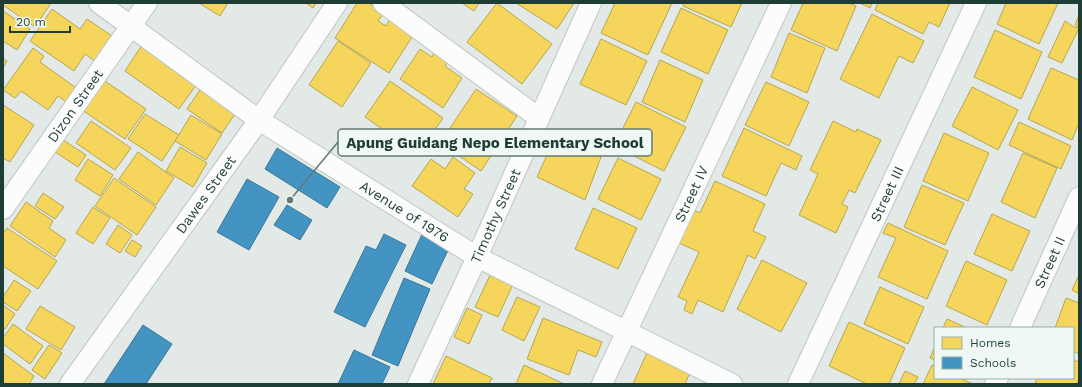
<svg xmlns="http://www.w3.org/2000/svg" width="1082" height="387" font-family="'Work Sans',sans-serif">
<rect width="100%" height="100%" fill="#e2e9e6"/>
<!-- homes -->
<g fill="#f6d55c" stroke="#b5a751">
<path d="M3 3H51L35 27 3 5Z"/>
<path d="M199 3H228L220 16Z"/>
<path d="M306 3H316L313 8Z"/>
<path d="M357 3H369L384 13 378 21 386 26 393 14 417 29 389 73 335 38Z"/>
<path d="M462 3H479L474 11Z"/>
<path d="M497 3 552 44 522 84 467 42Z"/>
<path d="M516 3H574L557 29Z"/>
<path d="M615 3H672L648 55 601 33Z"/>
<path d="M684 3H742L731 27 683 6Z"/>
<path d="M803 3H849L856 6 837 51 791 30Z"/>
<path d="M860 3H872L870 8Z"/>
<path d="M878 3H950L939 27 929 22 923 34 875 10Z"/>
<path d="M1006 3H1058L1039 44 997 24Z"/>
<path d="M681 8 728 30 708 74 661 52Z"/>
<path d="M52 9 80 29 87 19 112 36 95 61 85 54 74 71 30 41Z"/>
<path d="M3 11 30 29 17 50 3 41Z"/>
<path d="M872 14 924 41 913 63 899 56 879 98 840 79Z"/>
<path d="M1079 15V27L1075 25Z"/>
<path d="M1065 21 1074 27 1079 28 1062 63 1048 57Z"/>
<path d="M995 30 1042 52 1021 99 974 77Z"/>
<path d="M789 33 825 48 807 93 771 77Z"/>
<path d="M601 39 647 61 626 105 580 84Z"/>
<path d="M338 41 371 63 342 107 309 85Z"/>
<path d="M144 42 199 81 179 109 125 71Z"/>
<path d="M438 47 451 56 445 66 462 78 443 108 400 79 420 49 432 57Z"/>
<path d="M33 48 44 56 40 62 79 90 69 104 58 96 48 110 21 91 15 98 3 90Z"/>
<path d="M3 58 7 61 3 68Z"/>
<path d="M660 60 703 80 685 122 642 102Z"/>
<path d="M1051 68 1079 80V123L1072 140 1028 119Z"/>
<path d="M102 79 146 109 125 139 82 110Z"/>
<path d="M390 81 443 118 418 154 365 117Z"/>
<path d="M766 82 809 102 789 146 745 125Z"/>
<path d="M204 84 239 108 222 133 187 109Z"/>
<path d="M972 87 1018 110 998 150 952 126Z"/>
<path d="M476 89 517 116 481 171 440 143Z"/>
<path d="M636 102 686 127 664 171 614 146Z"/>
<path d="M3 105 34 125 10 162 3 158Z"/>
<path d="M145 114 179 135 162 161 128 139Z"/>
<path d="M191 115 222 134 206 160 175 141Z"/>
<path d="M91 121 131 148 115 170 76 143Z"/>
<path d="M833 121 856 132 857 129 881 140 855 193 849 190 842 204 848 207 836 233 799 215 818 174 810 170Z"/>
<path d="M1019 122 1071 146 1061 169 1009 145Z"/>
<path d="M744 128 802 156 796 170 781 163 766 196 722 176Z"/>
<path d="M557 133 601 157 585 200 537 177Z"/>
<path d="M944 133 989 153 968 201 923 181Z"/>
<path d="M63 140 86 155 78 167 55 152Z"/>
<path d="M180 147 207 163 193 187 166 171Z"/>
<path d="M138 152 174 178 156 205 119 179Z"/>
<path d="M1023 153 1057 168 1035 218 1001 202Z"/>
<path d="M453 157 475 173 464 189 473 194 458 217 412 186 431 159 445 169Z"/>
<path d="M618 158 661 179 641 220 598 199Z"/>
<path d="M88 159 113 175 100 196 75 180Z"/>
<path d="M114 178 156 207 137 235 95 206Z"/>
<path d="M715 181 765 204 753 231 766 237 755 259 748 255 723 312 698 300 692 314 684 310 687 301 678 297 699 252 679 243 694 210 700 213Z"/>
<path d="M922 185 964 203 945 245 904 227Z"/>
<path d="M43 193 64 207 55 219 35 206Z"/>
<path d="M26 202 53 221 49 228 66 240 55 257 10 226Z"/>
<path d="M93 207 110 218 93 244 76 233Z"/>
<path d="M593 208 637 228 618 269 575 249Z"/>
<path d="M992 214 1030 231 1012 271 974 254Z"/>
<path d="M888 223 948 251 927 299 878 277 896 238 883 233Z"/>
<path d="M118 225 132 235 120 253 106 244Z"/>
<path d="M7 228 57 261 38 289 3 266V233Z"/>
<path d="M132 240 142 246 135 257 125 251Z"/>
<path d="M762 260 807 283 781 332 737 309Z"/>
<path d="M966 261 1007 280 987 325 946 306Z"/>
<path d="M492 271 514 282 498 317 475 307Z"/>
<path d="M1079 275V294L1072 290Z"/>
<path d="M14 280 31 291 17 311 3 302V297Z"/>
<path d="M880 287 924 307 908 344 864 324Z"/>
<path d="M517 297 540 307 524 341 502 330Z"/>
<path d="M1066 298 1079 303V354L1073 351V328H1055Z"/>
<path d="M3 305 15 314 5 329 3 328Z"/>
<path d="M40 306 75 327 61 350 26 329Z"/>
<path d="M467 308 482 315 469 344 454 337Z"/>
<path d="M543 318 602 342 596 357 578 350 569 375 527 359Z"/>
<path d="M947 319 967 328H943Z"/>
<path d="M849 322 905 348 889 384H867L829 366Z"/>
<path d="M13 324 43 346 30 364 3 344V338Z"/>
<path d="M49 345 62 353 45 379 32 370Z"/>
<path d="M935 346V360L930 358Z"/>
<path d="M649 348 692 368 685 384H633Z"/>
<path d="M3 353 34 376 29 384H3Z"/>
<path d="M446 356 492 378 489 384H433Z"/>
<path d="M1073 360 1079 362V379L1077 384H1035L1037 378H1073Z"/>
<path d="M524 365 564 384H516Z"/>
<path d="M932 365 935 366V378H960L973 384H923Z"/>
<path d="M905 371 918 377 914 384H899Z"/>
</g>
<!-- schools -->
<g fill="#4393c3" stroke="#387999">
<path d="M277 148 340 187 327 208 265 169Z"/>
<path d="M247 179 279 197 249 250 217 232Z"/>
<path d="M287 205 312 220 300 240 274 225Z"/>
<path d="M424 230 451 244 432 284 405 271Z"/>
<path d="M384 234 406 245 365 327 334 312 366 246 376 250Z"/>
<path d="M404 278 430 289 398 366 372 355Z"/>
<path d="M143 325 172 344 146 384H104Z"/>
<path d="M354 350 390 367 382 384H338Z"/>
</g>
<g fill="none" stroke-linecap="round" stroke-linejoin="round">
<defs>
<g id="street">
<path id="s1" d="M99 3 259 120 477 257 732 384"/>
<path d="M383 3 539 118"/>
<path id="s2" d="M3 209 147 3"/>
<path id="s3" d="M1020 328 1079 197"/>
<path id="s4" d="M70 384 259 120 337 3"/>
<path id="s5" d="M418 384 477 257 591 3"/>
<path id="s6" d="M602 384 781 3"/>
<path id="s7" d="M798 384 976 3"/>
<path d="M995 384 998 378"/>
</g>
</defs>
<!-- street casing -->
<use href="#street" stroke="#bfc6c3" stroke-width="22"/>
<!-- street -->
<use href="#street" stroke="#fbfcfb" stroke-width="20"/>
</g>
<g text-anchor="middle" stroke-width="4" stroke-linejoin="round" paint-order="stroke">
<!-- street labels -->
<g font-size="14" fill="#1e3d37" stroke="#eff8f4">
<text dy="5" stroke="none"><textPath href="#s2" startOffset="126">Dizon Street</textPath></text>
<text dy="5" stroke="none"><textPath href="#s6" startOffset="210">Street IV</textPath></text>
<text dy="5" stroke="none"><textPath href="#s4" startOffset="233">Dawes Street</textPath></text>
<text dy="5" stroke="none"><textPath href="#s7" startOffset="210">Street III</textPath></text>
<text dy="5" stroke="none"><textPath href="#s1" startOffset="370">Avenue of 1976</textPath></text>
<text dy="5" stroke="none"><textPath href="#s5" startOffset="185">Timothy Street</textPath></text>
<text dy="5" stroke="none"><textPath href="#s3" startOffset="72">Street II</textPath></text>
</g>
</g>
<!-- callouts -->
<path fill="none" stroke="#637974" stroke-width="1.5" d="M290 200L338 142"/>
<circle fill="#637974" stroke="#eff8f4" stroke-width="1.5" cx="290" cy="200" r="4"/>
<rect fill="#eff8f4" stroke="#637974" stroke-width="1.5" x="338" y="129" width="314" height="27" rx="4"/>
<g font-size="15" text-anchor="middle" font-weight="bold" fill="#1e3d37">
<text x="495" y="148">Apung Guidang Nepo Elementary School</text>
</g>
<!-- border -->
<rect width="1082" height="387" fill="none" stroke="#1e3d37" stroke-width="8"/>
<!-- legend -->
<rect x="934" y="327" width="140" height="52" fill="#eff8f4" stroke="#9bada8"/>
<rect x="942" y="337" width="20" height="12" fill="#f6d55c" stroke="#9bada8"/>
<text x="970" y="347" font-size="12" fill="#1e3d37">Homes</text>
<rect x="942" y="357" width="20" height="12" fill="#4393c3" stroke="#9bada8"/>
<text x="970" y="367" font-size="12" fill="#1e3d37">Schools</text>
<!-- scale -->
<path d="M10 26v6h60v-6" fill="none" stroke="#1e3d37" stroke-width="2"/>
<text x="16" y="26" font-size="12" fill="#1e3d37" stroke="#eff8f4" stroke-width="3" paint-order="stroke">20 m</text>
</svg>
